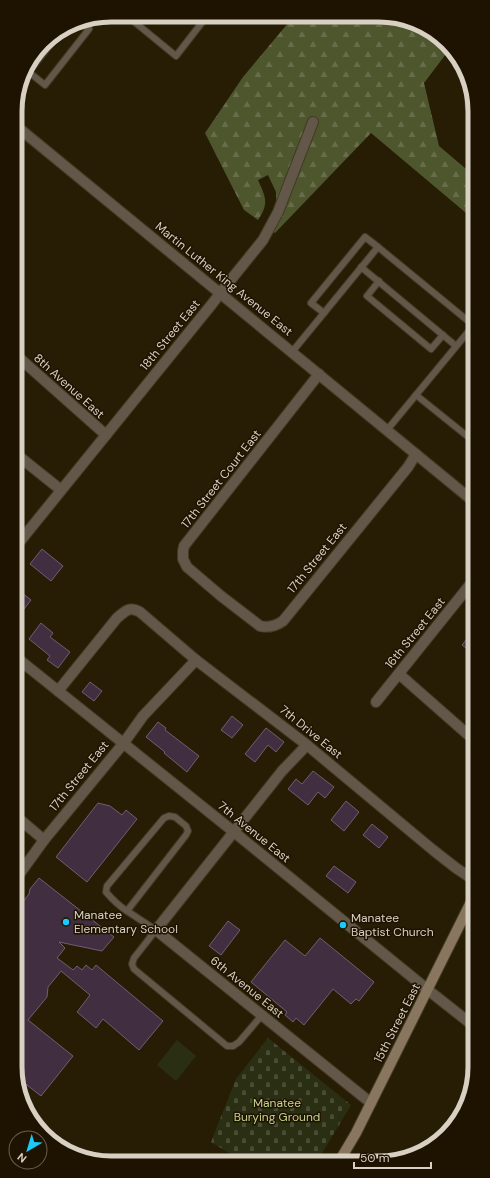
<svg xmlns="http://www.w3.org/2000/svg" width="490" height="1178" font-family="'DM Sans',sans-serif">
<defs>
<pattern id="forest-firs" width="22" height="20" patternUnits="userSpaceOnUse"><rect width="22" height="20" fill="#4e562e"/><path d="M5 1l3.5 6h-7zM16 11l3.5 6h-7z" fill="#676d4b"/></pattern>
<pattern id="cemetery-stones" width="16" height="16" patternUnits="userSpaceOnUse"><rect width="16" height="16" fill="#2a2f13"/><path d="M2 7V4a2 2 0 0 1 4 0v3zM10 15v-3a2 2 0 0 1 4 0v3z" fill="#484c34"/></pattern>
</defs>
<rect width="100%" height="100%" fill="#271d05"/>
<!-- forest -->
<path fill="url(#forest-firs)" d="M294 16 397 17 442 39 449 50 424 83 439 146 472 174V218L371 133 275 233 266 227 276 205V192L268 175 258 180C266 198 269 203 258 220L244 210 205 133 243 77Z"/>
<!-- cemetery -->
<path fill="url(#cemetery-stones)" d="M268 1038 351 1105 318 1160 242 1161 211 1142 236 1079Z"/>
<!-- green -->
<path fill="#2a2f13" d="M177 1040 196 1056 176 1081 157 1065Z"/>
<!-- building -->
<g fill="#412e40" stroke="#725d71">
<path d="M42 549 63 566 51 581 30 564Z"/>
<path d="M17 589 31 600 17 618Z"/>
<path d="M41 623 53 633 50 637 70 652 58 668 47 660 50 656 29 639Z"/>
<path d="M473 631 474 654 462 645Z"/>
<path d="M90 682 102 691 94 701 82 692Z"/>
<path d="M232 716 243 725 232 738 221 730Z"/>
<path d="M158 722 166 728 165 730 199 756 187 772 164 753 165 752 146 737Z"/>
<path d="M266 728 284 742 276 752 268 745 255 762 245 754Z"/>
<path d="M313 771 334 787 325 798 318 792 308 805 288 789 296 779 302 784Z"/>
<path d="M346 801 359 812 344 831 331 820Z"/>
<path d="M98 803 110 806 122 815 126 810 137 819 87 882 56 857Z"/>
<path d="M372 824 388 837 379 848 363 835Z"/>
<path d="M334 866 356 882 348 893 326 876Z"/>
<path d="M39 878 114 937 102 951 59 942 65 948 57 958 73 970 77 966 82 970 86 965 92 970 96 965 163 1021 139 1050 103 1019 96 1028 77 1012 90 995 61 971 48 987 47 997 28 1020 73 1056 41 1096 18 1078V908L29 894 30 889Z"/>
<path d="M228 921 240 930 221 955 209 946Z"/>
<path d="M320 938 374 982 359 1001 356 999 351 1004 333 989 304 1025 296 1018 293 1022 285 1015 287 1012 251 982 285 940 305 956Z"/>
</g>
<g fill="none" stroke-linecap="round" stroke-linejoin="round">
<defs>
<g id="service">
<path d="M126 15 176 56 207 16H206"/>
<path d="M25 69 45 85 89 29 79 21"/>
<path d="M22 80 61 31"/>
<path d="M361 267 456 346"/>
<path d="M379 281 367 296 431 349 443 335"/>
<path d="M324 313 311 303 365 237 378 247"/>
<path d="M292 352 378 247 473 325"/>
<path d="M416 395 472 440"/>
<path d="M387 430 473 326"/>
<path d="M127 911 186 835 188 831 186 826 175 817 169 816 164 818 107 886 106 892C112 899 119 906 127 911L156 930 134 958 132 964 134 969 227 1046H233L239 1042 262 1015"/>
</g>
<g id="minor">
<path d="M472 94C470 100 470 106 472 112"/>
<path d="M16 355 106 435"/>
<path d="M319 374 184 546 183 551V559L187 567 221 596 260 626C269 628 276 626 283 621L408 467 416 454"/>
<path d="M16 454 61 490"/>
<path d="M17 545 212 304 225 287 263 240 278 212 313 122"/>
<path d="M17 658 234 832 428 990"/>
<path d="M399 674 474 740"/>
<path d="M58 691 117 618C126 611 128 606 140 612L196 660 307 745 433 850 456 868 474 880"/>
<path d="M376 702 473 581"/>
<path d="M307 745 282 771 156 930 371 1103"/>
<path d="M17 817 44 840"/>
<path d="M18 876 44 840 123 744 143 716 196 660"/>
</g>
<g id="tertiary">
<path d="M15 125 473 501"/>
<path d="M428 990 475 1027"/>
</g>
<path id="secondary" d="M340 1160 356 1133 474 896"/>
</defs>
<!-- service casing -->
<use href="#service" stroke="#433a23" stroke-width="8"/>
<!-- minor casing -->
<use href="#minor" stroke="#433a23" stroke-width="12"/>
<!-- tertiary casing -->
<use href="#tertiary" stroke="#433a23" stroke-width="12"/>
<!-- secondary casing -->
<use href="#secondary" stroke="#433a23" stroke-width="12"/>
<!-- service -->
<use href="#service" stroke="#625748" stroke-width="6"/>
<!-- minor -->
<use href="#minor" stroke="#625748" stroke-width="10"/>
<!-- tertiary -->
<use href="#tertiary" stroke="#625748" stroke-width="10"/>
<!-- secondary -->
<use href="#secondary" stroke="#88765f" stroke-width="10"/>
</g>
<!-- markers -->
<g fill="#19cafc" stroke="#1e1300" stroke-width="1.5">
<circle cx="66" cy="922" r="4"/>
<circle cx="343" cy="925" r="4"/>
</g>
<g text-anchor="middle" stroke-width="3" stroke-linejoin="round" paint-order="stroke">
<!-- street labels -->
<g font-size="12" fill="#d8d0c2" stroke="#1e1300">
<text transform="translate(224 279) rotate(39)" y="4">Martin Luther King Avenue East</text>
<text transform="translate(170 335) rotate(-51)" y="4">18th Street East</text>
<text transform="translate(69 386) rotate(42)" y="4">8th Avenue East</text>
<text transform="translate(221 479) rotate(-52)" y="4">17th Street Court East</text>
<text transform="translate(317 558) rotate(-51)" y="4">17th Street East</text>
<text transform="translate(415 633) rotate(-51)" y="4">16th Street East</text>
<text transform="translate(311 732) rotate(39)" y="4">7th Drive East</text>
<text transform="translate(79 776) rotate(-51)" y="4">17th Street East</text>
<text transform="translate(254 832) rotate(39)" y="4">7th Avenue East</text>
<text transform="translate(247 987) rotate(39)" y="4">6th Avenue East</text>
<text transform="translate(397 1023) rotate(-63)" y="4">15th Street East</text>
</g>
<!-- poi labels -->
<g font-size="12" fill="#d8d0c2" stroke="#1e1300" text-anchor="start">
<text x="74" y="919">Manatee<tspan x="74" dy="14">Elementary School</tspan></text>
<text x="351" y="922">Manatee<tspan x="351" dy="14">Baptist Church</tspan></text>
</g>
<!-- park labels -->
<g font-size="12" fill="#c5d28f" stroke="#1e1300">
<text x="277" y="1107">Manatee<tspan x="277" dy="14">Burying Ground</tspan></text>
</g>
</g>
<!-- crop -->
<path d="M0 0H490V1178H0ZM111 22H379A89 89 0 0 1 468 111V1067A89 89 0 0 1 379 1156H111A89 89 0 0 1 22 1067V111A89 89 0 0 1 111 22Z" fill="#1e1300" fill-rule="evenodd"/>
<path fill="none" stroke="#d8d0c2" stroke-width="5" d="M111 22H379A89 89 0 0 1 468 111V1067A89 89 0 0 1 379 1156H111A89 89 0 0 1 22 1067V111A89 89 0 0 1 111 22Z"/>
<!-- north arrow -->
<g transform="translate(28 1150) rotate(218)"><circle r="19" fill="#1e1300" stroke="#685f4e"/>
<path d="M0-3L7 15L0 10L-7 15Z" fill="#19cafc"/>
<text y="-6" font-size="11" font-weight="bold" text-anchor="middle" fill="#d8d0c2">N</text>
</g>
<!-- scale -->
<path d="M354 1162v6h77v-6" fill="none" stroke="#d8d0c2" stroke-width="2"/>
<text x="360" y="1162" font-size="12" fill="#d8d0c2" stroke="#1e1300" stroke-width="3" paint-order="stroke">50 m</text>
</svg>
